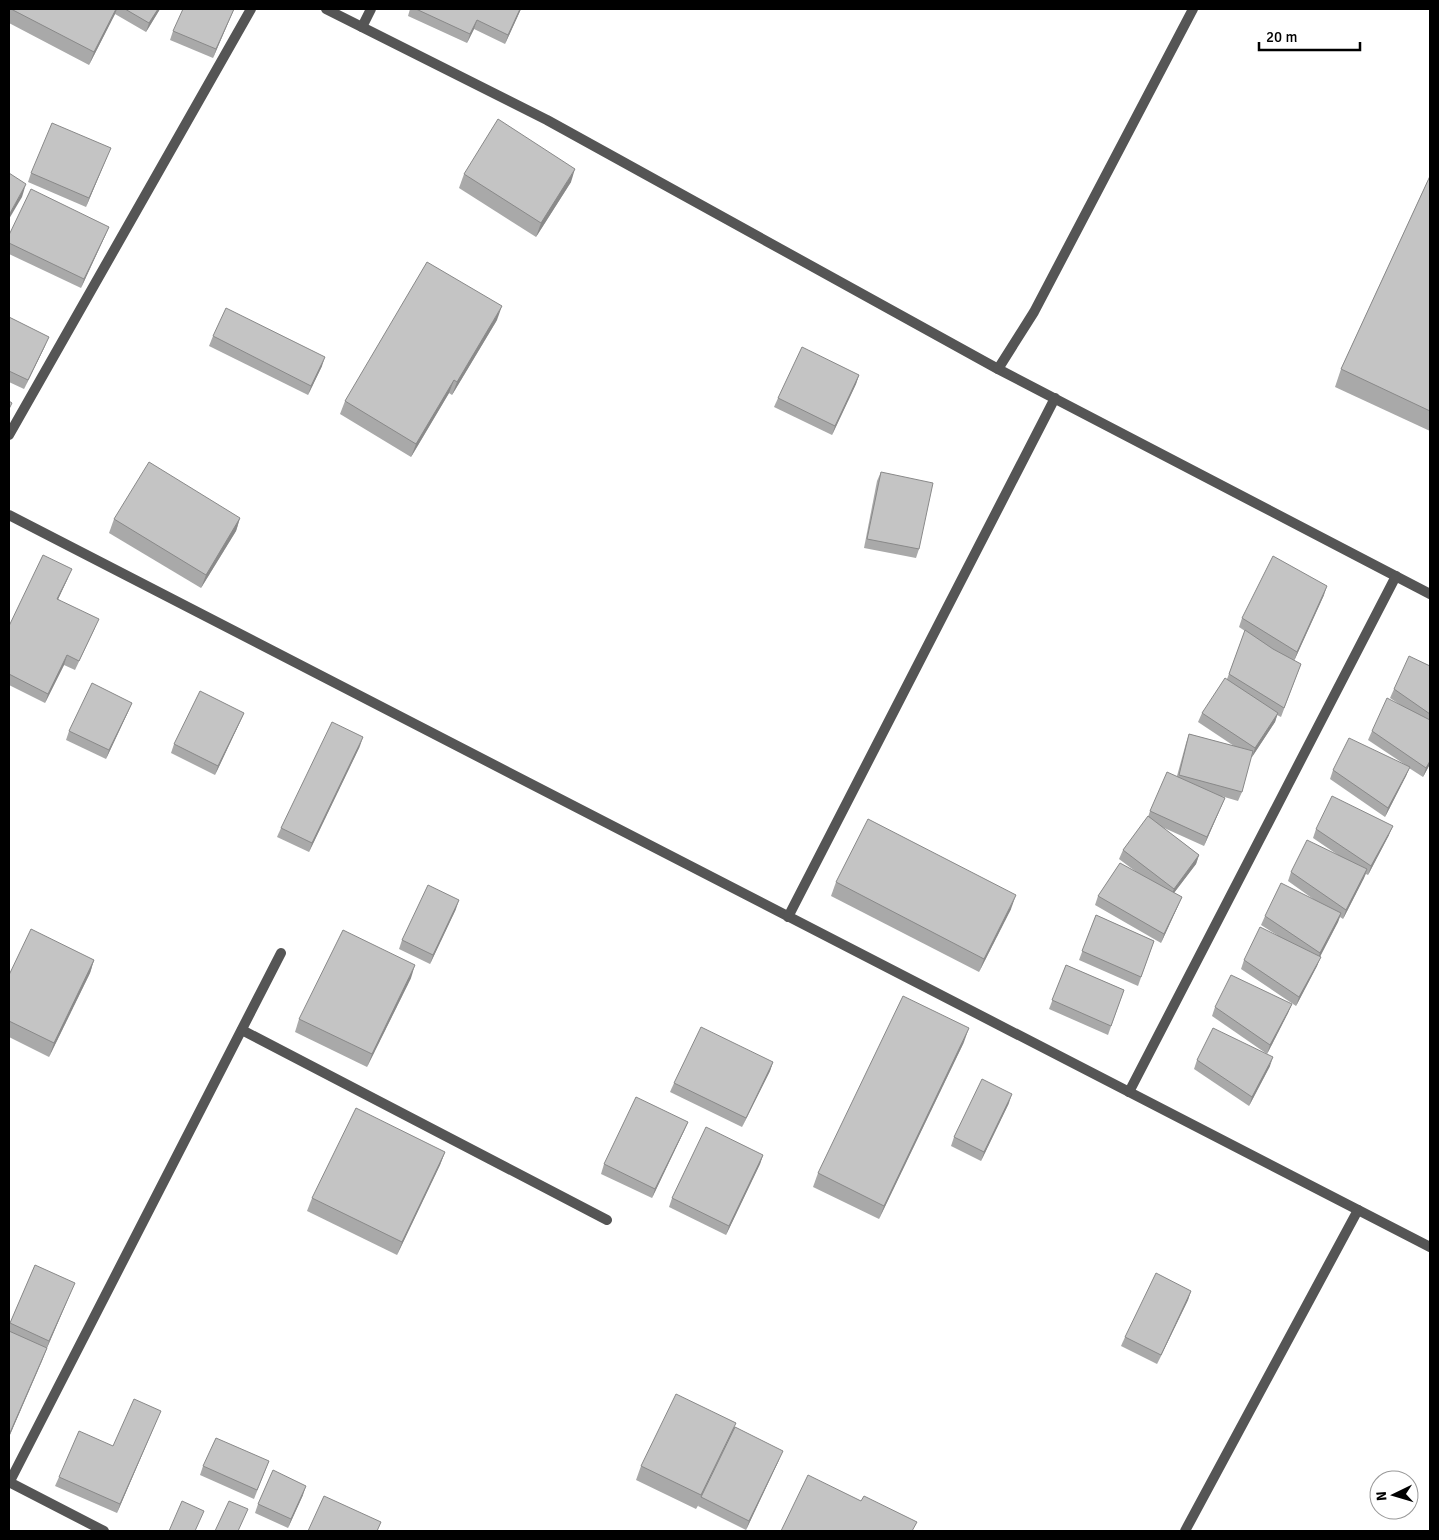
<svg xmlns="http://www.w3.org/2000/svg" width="1439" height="1540" font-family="Signika,sans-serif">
<rect width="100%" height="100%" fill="#fff"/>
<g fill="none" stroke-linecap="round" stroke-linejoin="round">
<!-- minor -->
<g stroke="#555" stroke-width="10">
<path d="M326 9 547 120 998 369 1430 594"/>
<path d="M362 27 371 9"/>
<path d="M998 369 1034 312 1193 9"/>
<path d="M9 435 251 9"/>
<path d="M9 515 1430 1247"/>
<path d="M788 917 1055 398"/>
<path d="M242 1030 607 1220"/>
<path d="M1129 1092 1396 576"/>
<path d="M9 1482 104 1531"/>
<path d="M9 1483 281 953"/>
<path d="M1185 1531 1358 1210"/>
</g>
</g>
<!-- wall -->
<g fill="#a9a9a9">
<path d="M9 9H160L146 32 115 14 89 65 9 23Z"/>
<path d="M234 9 213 58 170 40 173 31Z"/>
<path d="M410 9H521L505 44 474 29 467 43 408 16Z"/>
<path d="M107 157 86 207 28 182 31 173Z"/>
<path d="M464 174 571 182 536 237 459 188Z"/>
<path d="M1430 176V431L1335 387 1341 369Z"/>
<path d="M109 227 105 236 81 288 9 254V235Z"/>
<path d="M9 317 45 346 24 389 9 382Z"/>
<path d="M497 320 452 395 449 393 411 457 340 414 345 401Z"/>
<path d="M213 336 322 366 308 395 209 346Z"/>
<path d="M859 375 856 384 832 435 774 407 778 398Z"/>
<path d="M881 472 919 549 916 558 864 548 877 481Z"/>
<path d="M240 518 236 531 201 588 109 533 114 519Z"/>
<path d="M68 578 58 599 95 628 75 670 64 665 45 703 9 685V626Z"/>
<path d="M1324 595 1294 661 1301 664 1281 717 1277 715 1275 722 1252 757H1251L1242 792 1238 801 1221 796 1225 798 1204 846 1162 827 1199 855 1196 864 1174 893 1182 897 1178 906 1161 943 1095 905 1098 896 1139 874 1119 859 1123 850 1148 817 1150 811 1177 776 1186 743 1189 734 1234 746 1198 722 1202 713 1227 679 1245 631 1239 627 1242 618Z"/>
<path d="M1430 666V764L1423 777 1409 768 1406 776 1385 817 1330 779 1333 770 1407 766 1368 740 1372 731 1402 706 1390 698 1394 689Z"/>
<path d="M132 703 128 712 106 759 66 740 69 731Z"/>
<path d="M244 713 240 722 215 775 171 753 174 744Z"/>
<path d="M360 746 309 852 277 837 281 828Z"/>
<path d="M1316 829 1389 835 1368 875 1366 874 1343 919 1340 917 1338 922 1320 957 1317 966 1296 1006 1241 969 1244 960 1277 935 1261 925 1265 916 1316 901 1288 881 1291 872 1338 855 1313 838Z"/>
<path d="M836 882 1011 909 979 972 831 896Z"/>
<path d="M456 909 430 964 399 949 402 940Z"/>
<path d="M1096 915 1154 941 1138 986 1079 960Z"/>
<path d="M94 960 90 973 49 1057 9 1037V975Z"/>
<path d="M1066 965 1124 990 1108 1035 1049 1009Z"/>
<path d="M411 978 367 1067 295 1032 299 1019Z"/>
<path d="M1292 1004 1288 1013 1267 1054 1212 1016 1215 1007Z"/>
<path d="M964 1042 879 1219 813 1187 818 1173Z"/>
<path d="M1197 1060 1270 1066 1249 1106 1194 1069Z"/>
<path d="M773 1062 770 1071 742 1127 670 1092 674 1083Z"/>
<path d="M1009 1103 981 1161 951 1146 954 1137Z"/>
<path d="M688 1122 684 1131 652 1198 601 1174 604 1164Z"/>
<path d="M445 1152 440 1165 397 1255 307 1211 312 1198Z"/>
<path d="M763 1155 760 1164 726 1235 669 1207 672 1198Z"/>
<path d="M35 1265 71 1292 9 1437V1326Z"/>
<path d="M1191 1291 1188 1300 1157 1364 1121 1346 1125 1337Z"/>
<path d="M157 1420 117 1513 55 1486 59 1477 113 1446Z"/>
<path d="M735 1427 779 1460 746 1530 698 1506 699 1504 696 1509 636 1480 641 1466Z"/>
<path d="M269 1461 254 1499 200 1475 203 1466Z"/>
<path d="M303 1495 288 1528 255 1513 258 1504Z"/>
</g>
<!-- shaded-wall -->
<g fill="#898989">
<path d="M116 9H117L115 14 89 65 94 52Z"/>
<path d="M158 9H160L146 32 149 23Z"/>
<path d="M234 9 213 58 216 49Z"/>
<path d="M520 9H521L505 44 508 35Z"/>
<path d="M477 20 474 29 467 43 470 34Z"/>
<path d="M111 148 107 157 86 207 89 198Z"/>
<path d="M575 169 571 182 536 237 541 223Z"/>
<path d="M26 184 22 197 9 219V215Z"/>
<path d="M109 227 105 236 81 288 84 279Z"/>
<path d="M502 306 497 320 452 395 457 382Z"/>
<path d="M49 337 45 346 24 389 28 380Z"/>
<path d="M325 357 322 366 308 395 311 386Z"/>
<path d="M859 375 856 384 832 435 835 426Z"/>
<path d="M454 380 449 393 411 457 416 444Z"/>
<path d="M240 518 236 531 201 588 206 575Z"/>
<path d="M72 569 68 578 54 608 57 599Z"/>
<path d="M1327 586 1324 595 1294 661 1297 652Z"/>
<path d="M67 655 64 665 45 703 48 694Z"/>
<path d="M132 703 128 712 106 759 109 750Z"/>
<path d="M244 713 240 722 215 775 218 766Z"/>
<path d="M1278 713 1275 722 1252 757 1255 748Z"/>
<path d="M363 737 360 746 309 852 312 843Z"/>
<path d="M1430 761V764L1423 777 1426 768Z"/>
<path d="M1410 767 1406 776 1385 817 1388 808Z"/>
<path d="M1225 798 1221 807 1204 846 1207 837Z"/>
<path d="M1393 826 1389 835 1368 875 1371 866Z"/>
<path d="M1199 855 1196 864 1170 898 1174 889Z"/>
<path d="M1367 869 1364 878 1343 919 1346 910Z"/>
<path d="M1016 895 1011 909 979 972 984 959Z"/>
<path d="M1182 897 1178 906 1161 943 1164 934Z"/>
<path d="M459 900 456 909 430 964 433 955Z"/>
<path d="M1341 913 1338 922 1317 962 1320 953Z"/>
<path d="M1321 957 1317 966 1296 1006 1299 997Z"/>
<path d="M94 960 90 973 49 1057 54 1043Z"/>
<path d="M415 965 411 978 367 1067 372 1054Z"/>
<path d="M1292 1004 1288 1013 1267 1054 1270 1045Z"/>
<path d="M969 1028 964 1042 879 1219 884 1206Z"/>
<path d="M1273 1057 1270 1066 1249 1106 1252 1097Z"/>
<path d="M773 1062 770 1071 742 1127 746 1118Z"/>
<path d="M1012 1094 1009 1103 981 1161 984 1152Z"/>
<path d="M688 1122 684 1131 652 1198 655 1189Z"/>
<path d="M445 1152 440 1165 397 1255 402 1242Z"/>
<path d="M763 1155 760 1164 726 1235 729 1226Z"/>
<path d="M75 1283 71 1292 46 1350 49 1341Z"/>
<path d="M1191 1291 1188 1300 1157 1364 1161 1355Z"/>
<path d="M47 1348 42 1361 9 1437V1435Z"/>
<path d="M161 1411 157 1420 117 1513 120 1504Z"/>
<path d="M783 1451 779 1460 746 1530 749 1521Z"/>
<path d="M306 1486 303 1495 288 1528 291 1519Z"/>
</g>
<!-- building -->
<g fill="#c4c4c4" stroke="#898989">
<path d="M11 9H116L94 52Z"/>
<path d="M125 9H158L149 23Z"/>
<path d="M183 9H234L216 49 173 31Z"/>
<path d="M416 9H520L508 35 477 20 470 34Z"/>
<path d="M498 119 575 169 541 223 464 174Z"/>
<path d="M52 123 111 148 89 198 31 173Z"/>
<path d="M9 173 26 184 9 215Z"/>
<path d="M1430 176V411L1341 369Z"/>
<path d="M31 189 109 227 84 279 9 243V235Z"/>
<path d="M427 262 502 306 457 382 454 380 416 444 345 401Z"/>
<path d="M226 308 325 357 311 386 213 336Z"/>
<path d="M9 317 49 337 28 380 9 371Z"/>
<path d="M802 347 859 375 835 426 778 398Z"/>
<path d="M9 401 12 403 9 409Z"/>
<path d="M149 462 240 518 206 575 114 519Z"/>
<path d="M881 472 933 483 919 549 867 539Z"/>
<path d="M43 555 72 569 57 599 99 619 79 661 67 655 48 694 9 674V626Z"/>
<path d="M1273 556 1327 586 1297 652 1242 618Z"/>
<path d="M1245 630 1273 649 1301 664 1284 708 1229 674Z"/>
<path d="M1409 656 1430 666V714L1394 689Z"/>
<path d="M1225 678 1278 713 1255 748 1202 713Z"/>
<path d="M92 683 132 703 109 750 69 731Z"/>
<path d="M200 691 244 713 218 766 174 744Z"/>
<path d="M1387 698 1430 720V761L1426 768 1372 731Z"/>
<path d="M332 722 363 737 312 843 281 828Z"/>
<path d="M1189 734 1253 751 1242 792 1179 775Z"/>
<path d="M1349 738 1410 767 1388 808 1333 770Z"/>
<path d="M1167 772 1225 798 1207 837 1150 811Z"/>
<path d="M1332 796 1393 826 1371 866 1316 829Z"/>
<path d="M1148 816 1199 855 1174 889 1123 850Z"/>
<path d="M868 819 1016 895 984 959 836 882Z"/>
<path d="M1307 840 1367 869 1346 910 1291 872Z"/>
<path d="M1120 863 1182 897 1164 934 1098 896Z"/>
<path d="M1281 883 1341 913 1320 953 1265 916Z"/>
<path d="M428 885 459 900 433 955 402 940Z"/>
<path d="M1096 915 1154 941 1141 977 1082 951Z"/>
<path d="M1260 927 1321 957 1299 997 1244 960Z"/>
<path d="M31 929 94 960 54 1043 9 1021V975Z"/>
<path d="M343 930 415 965 372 1054 299 1019Z"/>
<path d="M1066 965 1124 990 1111 1026 1052 1000Z"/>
<path d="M1231 975 1292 1004 1270 1045 1215 1007Z"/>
<path d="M903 996 969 1028 884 1206 818 1173Z"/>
<path d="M701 1027 773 1062 746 1118 674 1083Z"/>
<path d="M1213 1028 1273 1057 1252 1097 1197 1060Z"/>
<path d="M982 1079 1012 1094 984 1152 954 1137Z"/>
<path d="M636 1097 688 1122 655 1189 604 1164Z"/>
<path d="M356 1108 445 1152 402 1242 312 1198Z"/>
<path d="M706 1127 763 1155 729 1226 672 1198Z"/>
<path d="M35 1265 75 1283 49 1341 10 1323Z"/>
<path d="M1156 1273 1191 1291 1161 1355 1125 1337Z"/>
<path d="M9 1331 47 1348 9 1435Z"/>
<path d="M676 1394 736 1423 701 1495 641 1466Z"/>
<path d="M134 1399 161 1411 120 1504 59 1477 79 1431 113 1446Z"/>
<path d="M735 1427 783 1451 749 1521 701 1497Z"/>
<path d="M216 1438 269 1461 257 1490 203 1466Z"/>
<path d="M273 1470 306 1486 291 1519 258 1504Z"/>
<path d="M808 1475 861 1501 864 1496 917 1522 912 1531H781Z"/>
<path d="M324 1496 381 1522 377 1531H308Z"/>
<path d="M182 1501 204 1511 195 1531H169Z"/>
<path d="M229 1501 248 1509 238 1531H215Z"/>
</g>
<!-- border -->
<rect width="1439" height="1540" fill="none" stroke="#000000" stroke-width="20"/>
<!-- north arrow -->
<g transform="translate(1394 1495) rotate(265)"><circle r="24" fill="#ffffff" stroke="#999999"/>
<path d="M0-4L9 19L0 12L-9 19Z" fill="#000000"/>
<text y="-8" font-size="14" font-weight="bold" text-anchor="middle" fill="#000000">N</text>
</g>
<!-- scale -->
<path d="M1259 42v8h101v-8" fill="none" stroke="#000000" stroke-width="2.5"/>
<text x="1266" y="42" font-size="15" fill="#000000" stroke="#ffffff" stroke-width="4" paint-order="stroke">20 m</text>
</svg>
